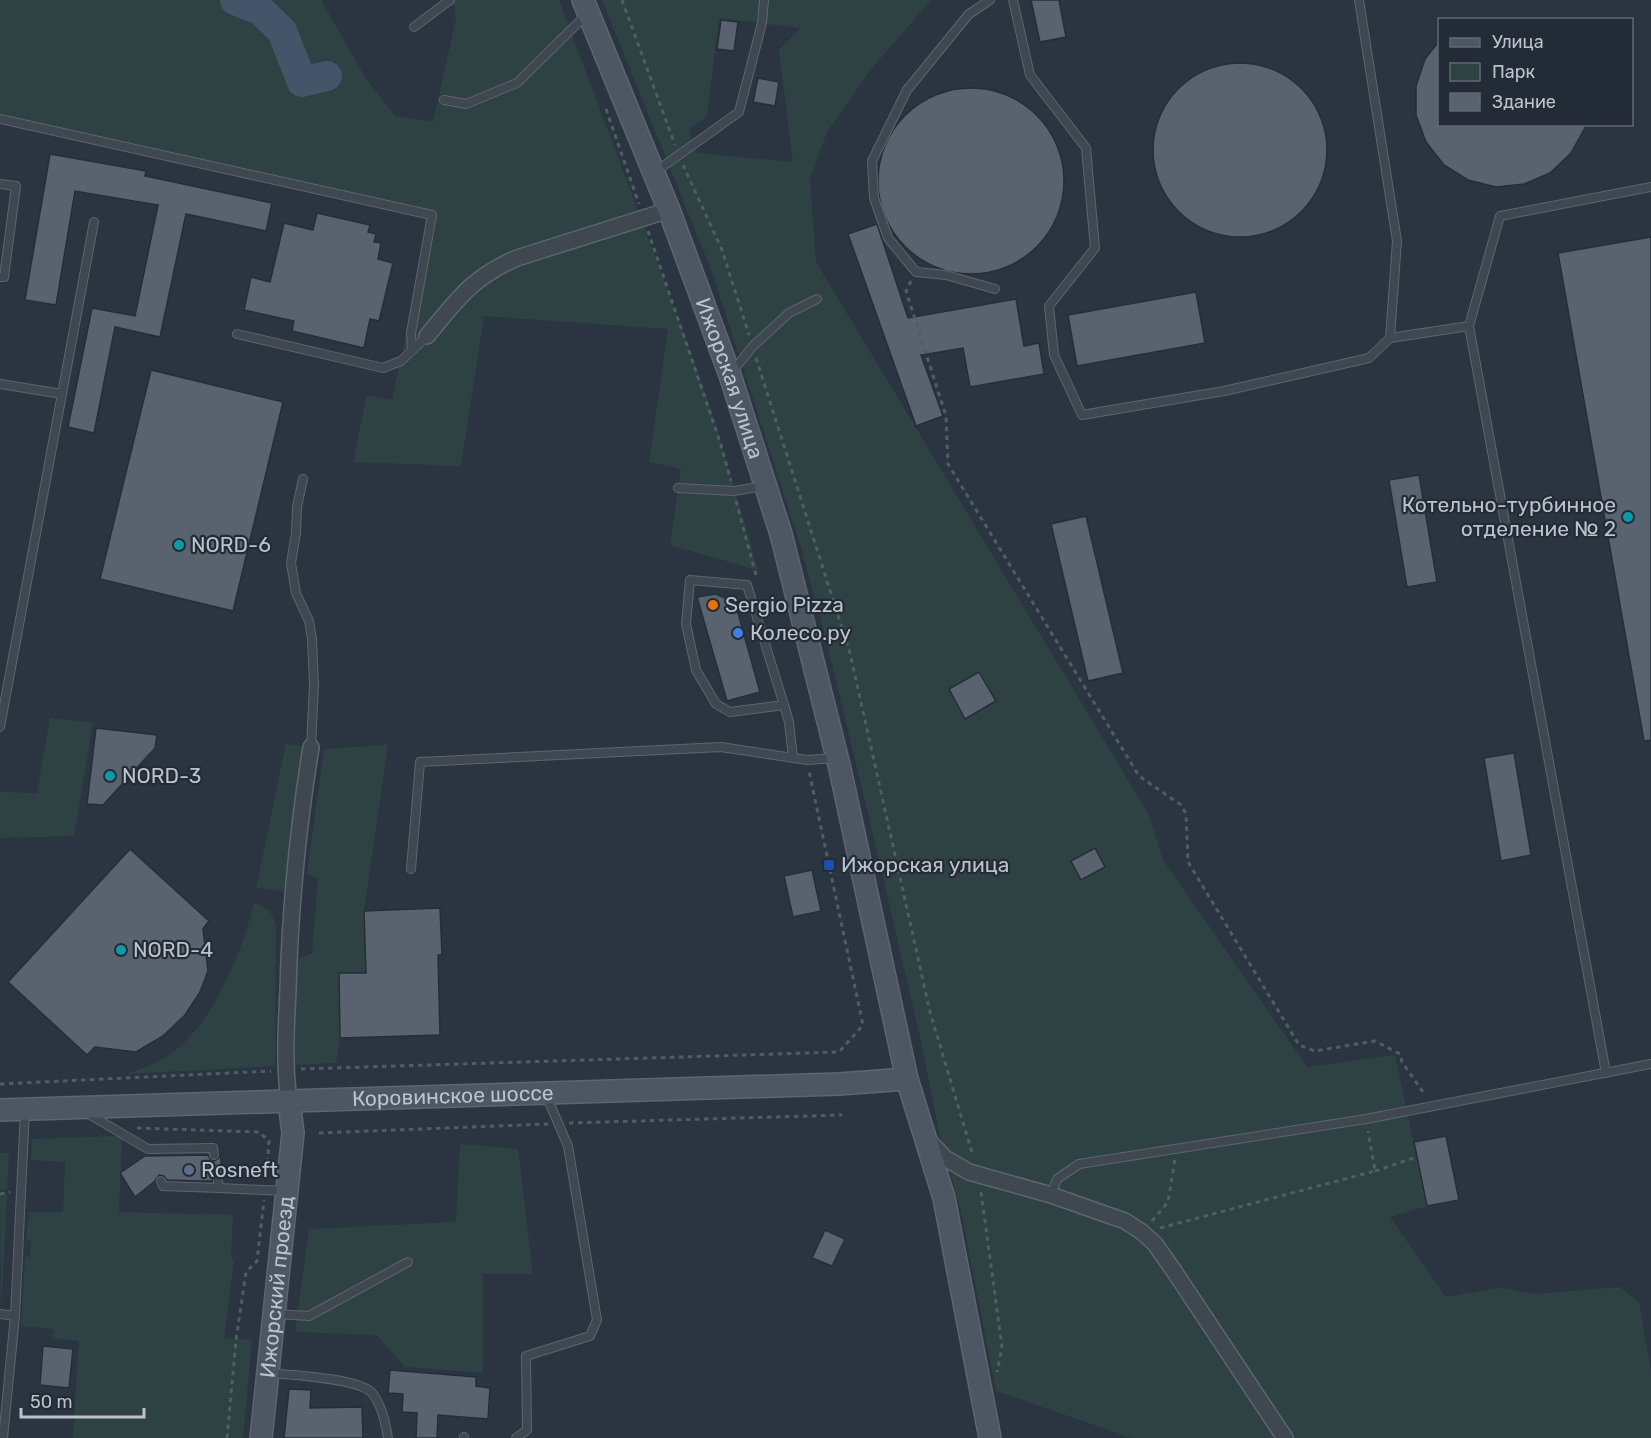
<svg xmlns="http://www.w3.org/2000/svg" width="1651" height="1438" font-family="Rubik,sans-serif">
<rect width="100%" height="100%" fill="#2b3541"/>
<!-- green -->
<g fill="#2e4243" fill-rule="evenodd">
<path d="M0 0H321L365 77 395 116 433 122 456 19 453 0H559L683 331 713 415 758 570 670 545 681 469 649 462 668 329 484 316 461 466 353 462 367 395 392 400 432 215 0 119Z"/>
<path d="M602 0H931L872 68 827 132 810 179 816 262 1149 815 1163 860 1307 1067 1395 1055 1427 1206 1390 1217 1446 1297 1500 1288 1534 1294 1620 1287 1639 1303 1651 1372V1438H1132L996 1391 961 1211 940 1137 922 1046 877 851 827 643 801 547 712 272ZM719 18 801 28 779 50 793 162 696 153 689 129 707 116Z"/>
<path d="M50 718 93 723 74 836 0 838V792L37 793Z"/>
<path d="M286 744 307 747 284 891 256 888Z"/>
<path d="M388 745 364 911 366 973 339 974 340 1038 336 1063 292 1065 297 959 312 953 318 878 307 874 324 749Z"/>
<path d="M254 902 270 911 276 925 275 1066 125 1074C138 1070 151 1066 163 1059 211 1031 242 953 254 902Z"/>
<path d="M122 1136 119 1212 233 1215 231 1258 234 1259 224 1338 252 1340 243 1438H73L79 1341 53 1338 54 1329 21 1326 25 1257 30 1256 31 1240H26L29 1212H63L65 1162 31 1160 32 1139Z"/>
<path d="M460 1144 518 1149 533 1274H483V1373L405 1367 377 1335 295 1332 309 1229 456 1222Z"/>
<path d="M0 1153H9L7 1188 0 1190Z"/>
<path d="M7 1193 1 1313 0 1194Z"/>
</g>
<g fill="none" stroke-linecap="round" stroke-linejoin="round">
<!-- river -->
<path stroke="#445569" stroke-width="30" d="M235 0 260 10 282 31 302 82 327 76"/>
</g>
<!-- building -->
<g fill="#596370" stroke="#252e38" stroke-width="1.5">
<path d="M1031 0H1059L1066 37 1040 42Z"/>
<path d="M721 20 738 22 734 51 717 49Z"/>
<path d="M1440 40V124H1587L1571 153 1550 173 1524 184 1496 187 1468 180 1444 165 1426 142 1416 115V86L1425 59Z"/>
<circle cx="1240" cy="150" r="87"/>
<path d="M758 78 779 82 775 106 753 102Z"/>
<circle cx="971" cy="181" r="93"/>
<path d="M50 154 146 171 145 176 272 203 266 231 186 214 160 337 115 327 94 433 68 427 92 308 135 316 158 205 75 191 56 305 25 300Z"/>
<path d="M317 213 370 225 368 232 376 234 374 242 381 243 378 259 393 263 379 321 370 319 364 348 292 331 294 321 244 310 251 277 270 282 284 223 313 230Z"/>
<path d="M877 224 908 318 1016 299 1024 346 1039 343 1044 374 970 387 963 348 921 355 943 416 916 426 848 234Z"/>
<path d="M1651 237V740L1644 741 1558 253Z"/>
<path d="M1196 292 1205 343 1077 366 1068 315Z"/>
<path d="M151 370 283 402 233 611 100 579Z"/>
<path d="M1419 475 1437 582 1407 587 1389 480Z"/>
<path d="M1086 516 1123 673 1088 681 1051 524Z"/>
<path d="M716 594 725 598 738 613 760 692 727 701 697 597Z"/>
<path d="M979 672 996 701 965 719 949 689Z"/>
<path d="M96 728 157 735 155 748 103 805 87 804Z"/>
<path d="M1514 753 1531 855 1501 861 1484 758Z"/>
<path d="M1095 848 1105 867 1081 880 1071 861Z"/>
<path d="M130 849 209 921 203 929 208 971 200 992 185 1015 163 1036 136 1052 95 1047 87 1055 8 982Z"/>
<path d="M812 870 821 911 793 917 784 876Z"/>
<path d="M440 908 442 955H438L440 1035 340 1038 339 973H366L364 911Z"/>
<path d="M1446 1136 1459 1200 1427 1206 1414 1142Z"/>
<path d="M220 1154 223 1177 218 1175 214 1177 212 1181H196L167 1180 164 1176 159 1175 155 1181 135 1197 120 1173 145 1156 208 1155 210 1159 214 1161 218 1159Z"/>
<path d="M825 1230 845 1239 832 1266 812 1258Z"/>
<path d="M43 1346 73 1349 69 1388 40 1385Z"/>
<path d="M390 1370 476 1377V1386L490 1388 488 1419 438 1415 437 1438H416L417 1413 402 1412 403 1394 388 1393Z"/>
<path d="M289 1389 311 1390 310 1408 362 1407 363 1438H284Z"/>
</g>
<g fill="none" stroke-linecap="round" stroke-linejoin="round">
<defs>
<g id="lane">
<path d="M990 0 969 14 907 90 872 161 874 198 888 238 916 272 946 275 995 289"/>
<path d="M1013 0 1030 75 1086 148 1095 248 1049 306 1054 355 1082 415 1224 391 1369 358 1390 338"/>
<path d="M1359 0 1397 241 1390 338 1469 326"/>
<path d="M414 27 450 0"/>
<path d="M444 100 466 104 517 83 587 14"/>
<path d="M0 119 432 215 411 333 412 350"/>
<path d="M655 172 739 112 762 23 764 0"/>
<path d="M0 184 16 186 4 277H0"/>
<path d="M237 334 383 368 401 361 427 336"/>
<path d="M733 371 753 346 789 313 817 299"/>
<path d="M0 384 62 394"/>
<path d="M303 479 297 507 296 533 291 563 296 593 309 621 312 639 314 685 311 747"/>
<path d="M678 488 734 491 764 486"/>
<path d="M784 705 730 712 716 704 696 670 686 624 690 580 747 585 784 705 789 722 793 758"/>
<path d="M0 727 94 222"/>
<path d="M411 869 420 762 721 747 807 760 836 758"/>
<path d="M1606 1073 1469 326 1500 216 1651 187"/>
<path d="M87 1113 148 1149 213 1148 214 1155"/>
<path d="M161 1181 163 1186 219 1188"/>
<path d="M218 1181 219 1188 285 1191"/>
<path d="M1051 1195 1057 1179 1079 1164 1366 1119 1651 1064"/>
<path d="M0 1314 15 1316 25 1111"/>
<path d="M276 1314 309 1316 408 1262"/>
<path d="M269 1373C291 1375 361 1378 373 1394 381 1405 386 1425 388 1438"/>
<path d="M3 1438 15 1316"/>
<path d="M464 1438V1437"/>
<path d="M516 1438 527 1430 526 1356 590 1336 597 1320 568 1146 546 1095"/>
</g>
<g id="street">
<path d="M427 336C458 299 471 278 517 258L669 210"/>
<path d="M289 1101C284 1064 286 1028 288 990 290 908 298 828 311 747"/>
<path d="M928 1140 945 1158 969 1172 1051 1195 1125 1221 1142 1232 1155 1244 1174 1271 1285 1438"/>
</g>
<g id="secondary">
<path id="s1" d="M583 0 669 210 730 375 781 534 840 769 907 1079 944 1198 990 1438"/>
<path id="s2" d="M0 1110 839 1084 907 1079"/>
<path id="s3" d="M261 1438 293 1133 289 1101"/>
</g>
</defs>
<!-- lane casing -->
<use href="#lane" stroke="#5d656e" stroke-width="10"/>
<!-- street casing -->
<use href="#street" stroke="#5d656e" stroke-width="18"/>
<!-- secondary casing -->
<use href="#secondary" stroke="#5d656e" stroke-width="24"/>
<!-- path -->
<g stroke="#4d5f61" stroke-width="3" stroke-dasharray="4.5 4.5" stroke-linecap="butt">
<path d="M622 0 675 145"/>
<path d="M606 109 639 204"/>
<path d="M683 165 722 250 749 335"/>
<path d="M648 231 720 442 731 481"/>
<path d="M911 281 906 291 946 416 948 464 1139 776 1181 805 1186 814 1188 862 1299 1045 1315 1051 1375 1041 1400 1054 1402 1062 1425 1095"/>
<path d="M756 358 850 653 930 1012 973 1156"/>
<path d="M736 501 757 579"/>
<path d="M301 1069 839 1052 863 1025 809 771"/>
<path d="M0 1084 271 1071"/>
<path d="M569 1123 842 1115"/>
<path d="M137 1128 259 1132 269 1141 266 1178"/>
<path d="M319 1133 548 1124"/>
<path d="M1375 1171 1417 1157"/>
<path d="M981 1192 1002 1347 997 1372"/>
<path d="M0 1194 10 1192"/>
<path d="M1152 1221 1168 1202 1175 1159"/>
<path d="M1160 1228 1375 1171 1368 1131"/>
<path d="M227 1438 236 1340 246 1272 257 1261 264 1200"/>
</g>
<!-- lane -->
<use href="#lane" stroke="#3f4751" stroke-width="8"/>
<!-- street -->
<use href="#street" stroke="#3f4751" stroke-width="15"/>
<!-- secondary -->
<use href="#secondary" stroke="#4d5663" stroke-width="21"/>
</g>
<!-- markers -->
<g fill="#0f9aa8" stroke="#232c36" stroke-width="2">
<circle cx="1628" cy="517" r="6"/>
<circle cx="179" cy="545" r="6"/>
<circle cx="110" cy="776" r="6"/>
<circle cx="121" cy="950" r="6"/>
</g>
<circle fill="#e8710a" stroke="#232c36" stroke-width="2" cx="713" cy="605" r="6"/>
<circle fill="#3f7fe0" stroke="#232c36" stroke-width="2" cx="738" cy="633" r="6"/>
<rect fill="#1a4fb4" stroke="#232c36" stroke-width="2" x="823" y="859" width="12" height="12" rx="3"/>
<circle fill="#5c6f8a" stroke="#232c36" stroke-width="2" cx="189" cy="1170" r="6"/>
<g text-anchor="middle" stroke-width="4.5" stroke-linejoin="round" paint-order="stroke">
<!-- street labels -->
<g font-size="21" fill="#bcc2cb" stroke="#232c36">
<text dy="7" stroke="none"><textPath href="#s1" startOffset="406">Ижорская улица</textPath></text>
<text dy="7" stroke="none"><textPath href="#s2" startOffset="453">Коровинское шоссе</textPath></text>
<text dy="7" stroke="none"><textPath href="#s3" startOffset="152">Ижорский проезд</textPath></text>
</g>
<!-- poi labels -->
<g font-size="21" fill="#bcc2cb" stroke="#232c36" text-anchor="start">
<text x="1616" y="512" text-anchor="end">Котельно-турбинное<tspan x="1616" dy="24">отделение № 2</tspan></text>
<text x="191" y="552">NORD-6</text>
<text x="725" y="612">Sergio Pizza</text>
<text x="750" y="640">Колесо.ру</text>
<text x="122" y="783">NORD-3</text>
<text x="841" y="872">Ижорская улица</text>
<text x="133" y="957">NORD-4</text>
<text x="201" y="1177">Rosneft</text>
</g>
</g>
<!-- legend -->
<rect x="1438" y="18" width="195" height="108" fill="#232c36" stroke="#606872" stroke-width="1.5"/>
<rect x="1450" y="38" width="30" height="9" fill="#4d5663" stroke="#606872" stroke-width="1.5"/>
<text x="1492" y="48" font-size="18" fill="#bcc2cb">Улица</text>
<rect x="1450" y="63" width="30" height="18" fill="#2e4243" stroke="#606872" stroke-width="1.5"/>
<text x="1492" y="78" font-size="18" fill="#bcc2cb">Парк</text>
<rect x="1450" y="93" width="30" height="18" fill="#596370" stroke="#606872" stroke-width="1.5"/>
<text x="1492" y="108" font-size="18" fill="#bcc2cb">Здание</text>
<!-- scale -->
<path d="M21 1408v9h123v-9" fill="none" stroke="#bcc2cb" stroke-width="3"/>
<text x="30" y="1408" font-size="18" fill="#bcc2cb" stroke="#232c36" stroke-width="4.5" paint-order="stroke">50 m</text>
</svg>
